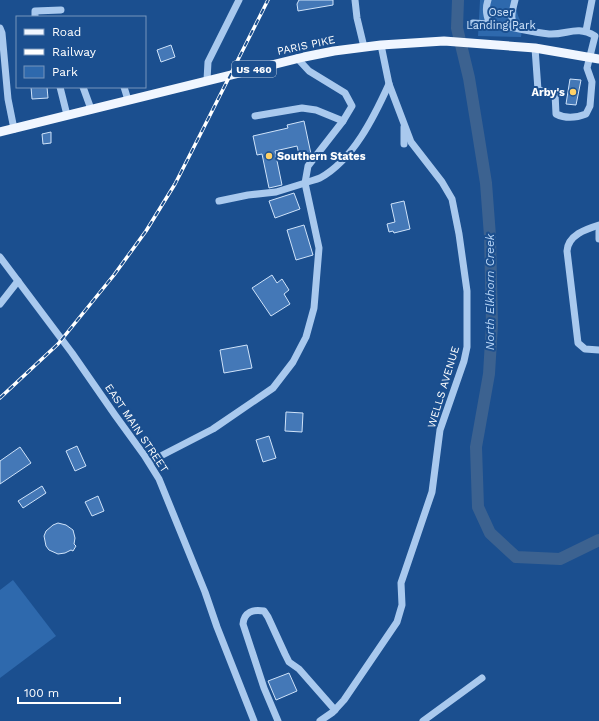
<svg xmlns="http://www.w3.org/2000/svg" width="599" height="721" font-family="'Work Sans',sans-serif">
<rect width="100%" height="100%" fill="#1b4f8f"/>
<!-- green -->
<g fill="#2e69ad">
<path d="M480 0H517C515 9 518 18 523 25L521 37 478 36Z"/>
<path d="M13 580 56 636 0 678V590Z"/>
</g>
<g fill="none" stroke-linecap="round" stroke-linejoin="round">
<!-- river -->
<path stroke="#3c6290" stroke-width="12" d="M458 0 457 28 469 78 478 133 486 183 490 236 492 324 489 374 476 447 478 507 490 533 516 557 560 559 599 540"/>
</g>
<!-- building -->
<g fill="#4478b7" stroke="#cfe3fa">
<path d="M299 0H333V5L298 11 297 4Z"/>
<path d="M171 45 175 57 161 62 157 50Z"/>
<path d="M570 79 581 80 576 105 566 104Z"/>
<path d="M31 87H47L48 98 32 99Z"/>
<path d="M304 121 311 154 309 157 300 159 297 146 275 151 282 185 269 188 262 154 257 155 253 136 288 128 287 125Z"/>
<path d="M51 132V143L43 144 42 134Z"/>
<path d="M294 193 300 209 275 218 269 201Z"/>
<path d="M404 201 410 229 394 233 393 231 389 232 387 224 395 222 391 204Z"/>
<path d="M304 225 313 255 296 260 287 230Z"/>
<path d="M272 275 277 283 282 279 289 290 284 294 290 304 271 316 252 288Z"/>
<path d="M247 345 252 368 224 373 220 350Z"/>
<path d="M286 412 303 413 302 432 285 431Z"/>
<path d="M269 436 276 458 263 462 256 440Z"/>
<path d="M77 446 86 466 75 471 66 451Z"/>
<path d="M20 447 31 463 0 484V461Z"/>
<path d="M42 486 46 493 23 508 18 501Z"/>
<path d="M98 496 104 511 92 516 85 502Z"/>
<path d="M58 523 66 525 73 530 75 538 74 544 76 546 73 551 71 550 65 553 58 554 49 550 46 546 44 536 46 531 53 525Z"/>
<path d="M289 673 297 691 276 700 268 681Z"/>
</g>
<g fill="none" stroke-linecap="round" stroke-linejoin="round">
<!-- minor -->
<g stroke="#a9c9ee" stroke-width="7">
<path d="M355 0 357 18 364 47"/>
<path d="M488 0C485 9 486 16 490 24 510 26 529 32 549 34 568 35 576 25 595 36L587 68 592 82 590 106 586 114C576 118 566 119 556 114L555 93 538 90 535 48"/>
<path d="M35 17V11L61 10"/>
<path d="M473 23 490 24"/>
<path d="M515 27C509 19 513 9 515 0"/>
<path d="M0 28 2 33 8 99 14 129"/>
<path d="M586 31 592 0"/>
<path d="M207 80 208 62 239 0"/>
<path d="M60 87 67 115"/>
<path d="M83 87 91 109"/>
<path d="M124 87 128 100"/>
<path d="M255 116 302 108 316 110 343 121"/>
<path d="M404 144V127"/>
<path d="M219 201 248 195 276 192 305 183 308 166 343 121 352 106 345 93 309 71 297 58"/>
<path d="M599 225C586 229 568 235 567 251L578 343 585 349 599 350"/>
<path d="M599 231V239"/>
<path d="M0 257 72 353 115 415 144 455 159 479 205 592 217 627 254 721"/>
<path d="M0 304 18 281"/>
<path d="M149 462 213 429 273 388 293 362 306 337 314 308 319 248 305 183C310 181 315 180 320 178 353 160 374 117 389 84"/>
<path d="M278 721 264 688 243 624C244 612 253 609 264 611L268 617 285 654 289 662 299 669 335 710"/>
<path d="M320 721 333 712 344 700 397 622 402 605 401 583 432 492 440 430 464 361 467 347V291L459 234 452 199 442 182 411 142 389 84 381 45"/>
<path d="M423 721 482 678"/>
</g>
<!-- major -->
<path stroke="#f0f6ff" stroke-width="9" d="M0 132 304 57 334 51 381 45 444 41 535 48 599 59"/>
<defs>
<path id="rail" d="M0 398 58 344 114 275 146 231 175 184 200 135 268 0"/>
</defs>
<!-- rail casing -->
<use href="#rail" stroke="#fff" stroke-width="3.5"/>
<!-- rail -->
<use href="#rail" stroke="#1b4f8f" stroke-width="2" stroke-dasharray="6" stroke-linecap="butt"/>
</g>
<!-- markers -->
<g fill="#ffd166" stroke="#1b4f8f" stroke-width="1.5">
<circle cx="573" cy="92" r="4"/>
<circle cx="269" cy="156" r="4"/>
</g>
<g text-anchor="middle" stroke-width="4" stroke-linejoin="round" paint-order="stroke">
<!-- shield labels -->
<rect fill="#1b4f8f" stroke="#bbcadd" stroke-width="1" x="232" y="61" width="44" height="16" rx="3"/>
<g font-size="10" font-weight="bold" fill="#fff">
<text x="254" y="73">US 460</text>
</g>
<!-- park labels -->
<g font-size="11" fill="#cfe3fa" stroke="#1b4f8f">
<text x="501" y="16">Oser<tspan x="501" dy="13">Landing Park</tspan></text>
</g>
<!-- street labels -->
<g font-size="11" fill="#fff" stroke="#1b4f8f">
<text transform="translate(306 45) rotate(-12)" y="4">PARIS PIKE</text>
<text transform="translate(443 387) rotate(-73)" y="4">WELLS AVENUE</text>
<text transform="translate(137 428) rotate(56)" y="4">EAST MAIN STREET</text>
</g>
<!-- poi labels -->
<g font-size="11" font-weight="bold" fill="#fff" stroke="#1b4f8f" text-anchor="end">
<text x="565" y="96">Arby's</text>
<text x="277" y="160" text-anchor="start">Southern States</text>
</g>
<!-- water labels -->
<g font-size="12" font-style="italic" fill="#b5d3f5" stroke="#1b4f8f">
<text transform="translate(490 292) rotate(-90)" y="4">North Elkhorn Creek</text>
</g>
</g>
<!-- legend -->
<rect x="16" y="16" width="130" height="72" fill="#1b4f8f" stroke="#7695bc"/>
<rect x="24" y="29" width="20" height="6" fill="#f0f6ff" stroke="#7695bc"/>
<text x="52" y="36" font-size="12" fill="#ffffff">Road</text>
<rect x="24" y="49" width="20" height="6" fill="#ffffff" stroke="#7695bc"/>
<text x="52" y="56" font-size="12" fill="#ffffff">Railway</text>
<rect x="24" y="66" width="20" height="12" fill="#2e69ad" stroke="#7695bc"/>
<text x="52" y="76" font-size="12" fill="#ffffff">Park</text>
<!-- scale -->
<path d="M18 697v6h102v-6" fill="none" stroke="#ffffff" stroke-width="2"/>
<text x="24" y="697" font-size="12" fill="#ffffff" stroke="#1b4f8f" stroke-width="3" paint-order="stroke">100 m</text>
</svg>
